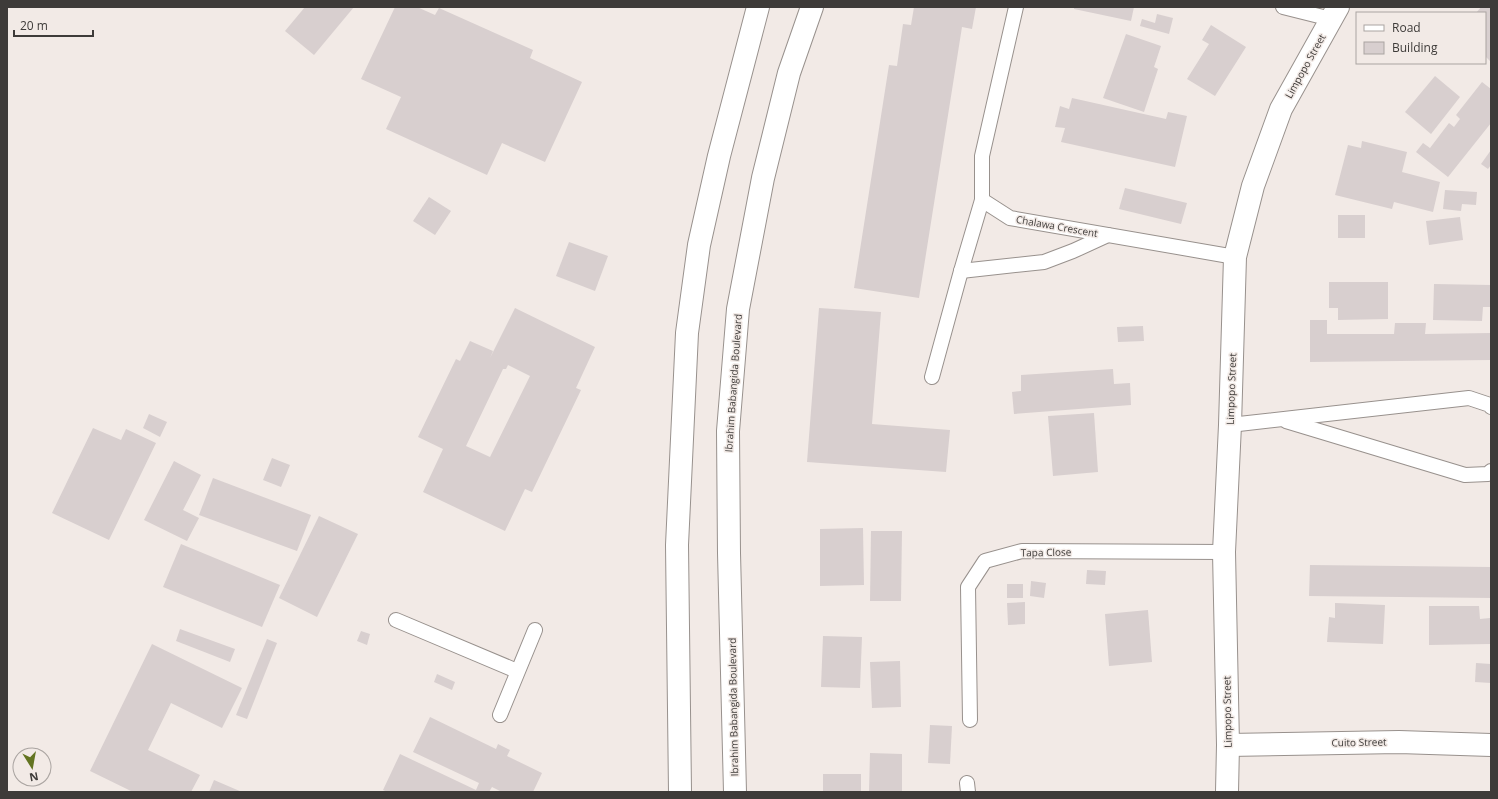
<svg xmlns="http://www.w3.org/2000/svg" width="1498" height="799" font-family="'Open Sans',sans-serif">
<rect width="100%" height="100%" fill="#f2eae6"/>
<!-- building -->
<g fill="#d8cfcf" fill-rule="evenodd">
<path d="M305 7H354L314 55 285 31Z"/>
<path d="M395 7H417L435 15 439 8 533 50 530 58 582 82 545 162 502 143 487 175 386 129 401 97 361 79Z"/>
<path d="M914 7H976L972 29 962 27 919 298 854 288 889 65 897 66 903 24 911 25Z"/>
<path d="M1074 7H1134L1131 21 1074 9Z"/>
<path d="M1481 7H1491L1490 61 1485 56V13H1476Z"/>
<path d="M1157 14 1173 18 1169 34 1140 26 1142 19 1155 23Z"/>
<path d="M1211 25 1246 47 1215 96 1187 79 1209 44 1202 40Z"/>
<path d="M1126 34 1161 46 1154 67 1158 69 1144 112 1103 98Z"/>
<path d="M1435 76 1460 97 1431 134 1405 112Z"/>
<path d="M1482 82 1491 89V123L1448 177 1416 152 1423 143 1430 148 1449 123 1454 127 1460 119 1456 115Z"/>
<path d="M1072 98 1166 119 1168 112 1187 116 1175 167 1061 142 1065 128 1055 127 1060 106 1069 109Z"/>
<path d="M1362 141 1407 152 1402 172 1440 182 1433 212 1394 202 1392 209 1335 195 1348 145 1361 148Z"/>
<path d="M1491 150V165L1488 169 1481 164Z"/>
<path d="M1125 188 1187 203 1181 224 1119 209Z"/>
<path d="M1445 190 1477 192 1476 205 1462 204 1461 211 1443 209Z"/>
<path d="M429 197 451 211 435 235 413 221Z"/>
<rect x="1338" y="215" width="27" height="23"/>
<path d="M1460 217 1463 240 1429 245 1426 221Z"/>
<path d="M569 242 608 256 595 291 556 276Z"/>
<path d="M1329 282H1388V319L1338 320V308H1329Z"/>
<path d="M1434 284 1491 285V307H1483L1482 321 1433 320Z"/>
<path d="M515 308 595 347 576 388 581 390 532 492 525 489 505 531 423 492 443 449 418 437 456 359 460 361 470 341 493 351 490 358ZM508 365 530 376 490 457 466 446 503 369H506Z"/>
<path d="M819 308 881 312 872 424 950 430 946 472 807 462Z"/>
<path d="M1310 320H1327V334H1394L1395 323H1426L1425 334 1491 333V360L1310 362Z"/>
<path d="M1143 326 1144 341 1118 342 1117 327Z"/>
<path d="M1113 369 1114 384 1130 383 1131 405 1014 414 1012 392 1021 391V375Z"/>
<path d="M1094 413 1098 472 1053 476 1048 416Z"/>
<path d="M149 414 167 422 160 437 143 428Z"/>
<path d="M93 428 121 440 126 429 156 443 109 540 52 513Z"/>
<path d="M272 458 290 465 281 487 263 480Z"/>
<path d="M174 461 201 475 183 510 199 518 187 541 144 520Z"/>
<path d="M213 478 311 515 297 551 199 515Z"/>
<path d="M319 516 358 534 317 617 279 598Z"/>
<path d="M863 528 864 585 820 586V529Z"/>
<path d="M871 531H902L901 601H870Z"/>
<path d="M181 544 280 585 262 627 163 587Z"/>
<path d="M1310 565 1491 567V598L1309 596Z"/>
<path d="M1087 570 1106 571 1105 585 1086 584Z"/>
<path d="M1031 581 1046 583 1044 598 1030 596Z"/>
<rect x="1007" y="584" width="16" height="14"/>
<path d="M1025 602V624L1008 625 1007 603Z"/>
<path d="M1335 603 1385 605 1383 644 1327 642 1329 617 1335 618Z"/>
<path d="M1429 606H1479L1480 619 1490 618V644L1429 645Z"/>
<path d="M1148 610 1152 662 1109 666 1105 614Z"/>
<path d="M180 629 235 649 230 662 176 641Z"/>
<path d="M361 631 370 634 367 645 357 641Z"/>
<path d="M823 636 862 637 860 688 821 687Z"/>
<path d="M267 639 277 643 247 719 236 715Z"/>
<path d="M152 644 242 688 222 728 171 703 148 750 200 775 191 792H133L90 771Z"/>
<path d="M900 661 901 707 872 708 870 662Z"/>
<path d="M1476 663 1491 664V683L1475 682Z"/>
<path d="M437 674 455 682 452 690 434 682Z"/>
<path d="M430 717 496 749 498 744 510 750 507 756 542 773 533 792H502L492 787 489 792H387L383 790 400 754 476 790 479 783 413 752Z"/>
<path d="M930 725 952 726 950 764 928 763Z"/>
<path d="M870 753 902 754V792H869Z"/>
<rect x="823" y="774" width="38" height="18"/>
<path d="M214 780 242 792H209Z"/>
</g>
<g fill="none" stroke-linecap="round" stroke-linejoin="round">
<defs>
<g id="service">
<path d="M1016 7 982 156V200L1010 218 1235 257"/>
<path d="M1283 7 1331 19"/>
<path d="M961 271 1044 262 1073 251 1108 235"/>
<path d="M932 377 961 271 982 200"/>
<path d="M1286 421 1465 475 1488 474 1491 471"/>
<path d="M1230 425 1469 398 1490 405 1491 407"/>
<path d="M396 620 517 671"/>
<path d="M500 715 535 630"/>
<path d="M970 720 968 587 985 561 1022 551 1224 552"/>
<path d="M967 783 968 792"/>
</g>
<g id="minor">
<path d="M1228 745 1399 742 1491 745"/>
<path d="M1227 792 1228 745 1224 552 1230 425 1235 257 1253 186 1281 109 1338 7"/>
</g>
<g id="tertiary">
<path d="M680 792 677 545 687 333 699 245 719 156 758 7"/>
<path d="M735 792 729 553 728 431 738 309 763 178 789 73 812 7"/>
</g>
</defs>
<!-- service casing -->
<use href="#service" stroke="#98918d" stroke-width="16"/>
<!-- minor casing -->
<use href="#minor" stroke="#98918d" stroke-width="24"/>
<!-- tertiary casing -->
<use href="#tertiary" stroke="#98918d" stroke-width="24"/>
<!-- service -->
<use href="#service" stroke="#fff" stroke-width="14"/>
<!-- minor -->
<use href="#minor" stroke="#fff" stroke-width="22"/>
<!-- tertiary -->
<use href="#tertiary" stroke="#fff" stroke-width="22"/>
</g>
<g text-anchor="middle" stroke-width="3" stroke-linejoin="round" paint-order="stroke">
<!-- street labels -->
<g font-size="10" fill="#3e3b39" stroke="#f2eae6">
<text transform="translate(1305 66) rotate(-61)" y="4">Limpopo Street</text>
<text transform="translate(1057 226) rotate(10)" y="4">Chalawa Crescent</text>
<text transform="translate(733 383) rotate(-86)" y="4">Ibrahim Babangida Boulevard</text>
<text transform="translate(1231 389) rotate(-88)" y="4">Limpopo Street</text>
<text transform="translate(1046 552) rotate(-1)" y="4">Tapa Close</text>
<text transform="translate(733 707) rotate(-91)" y="4">Ibrahim Babangida Boulevard</text>
<text transform="translate(1227 712) rotate(-91)" y="4">Limpopo Street</text>
<text transform="translate(1359 742) rotate(-1)" y="4">Cuito Street</text>
</g>
</g>
<!-- border -->
<rect width="1498" height="799" fill="none" stroke="#3e3b39" stroke-width="16"/>
<!-- legend -->
<rect x="1356" y="12" width="130" height="52" fill="#f2eae6" stroke="#aaa4a1"/>
<rect x="1364" y="25" width="20" height="6" fill="#ffffff" stroke="#aaa4a1"/>
<text x="1392" y="32" font-size="12" fill="#3e3b39">Road</text>
<rect x="1364" y="42" width="20" height="12" fill="#d8cfcf" stroke="#aaa4a1"/>
<text x="1392" y="52" font-size="12" fill="#3e3b39">Building</text>
<!-- north arrow -->
<g transform="translate(32 767) rotate(169)"><circle r="19" fill="#f2eae6" stroke="#aaa4a1"/>
<path d="M0-3L7 15L0 10L-7 15Z" fill="#637421"/>
<text y="-6" font-size="11" font-weight="bold" text-anchor="middle" fill="#3e3b39">N</text>
</g>
<!-- scale -->
<path d="M14 30v6h79v-6" fill="none" stroke="#3e3b39" stroke-width="2"/>
<text x="20" y="30" font-size="12" fill="#3e3b39" stroke="#f2eae6" stroke-width="3" paint-order="stroke">20 m</text>
</svg>
